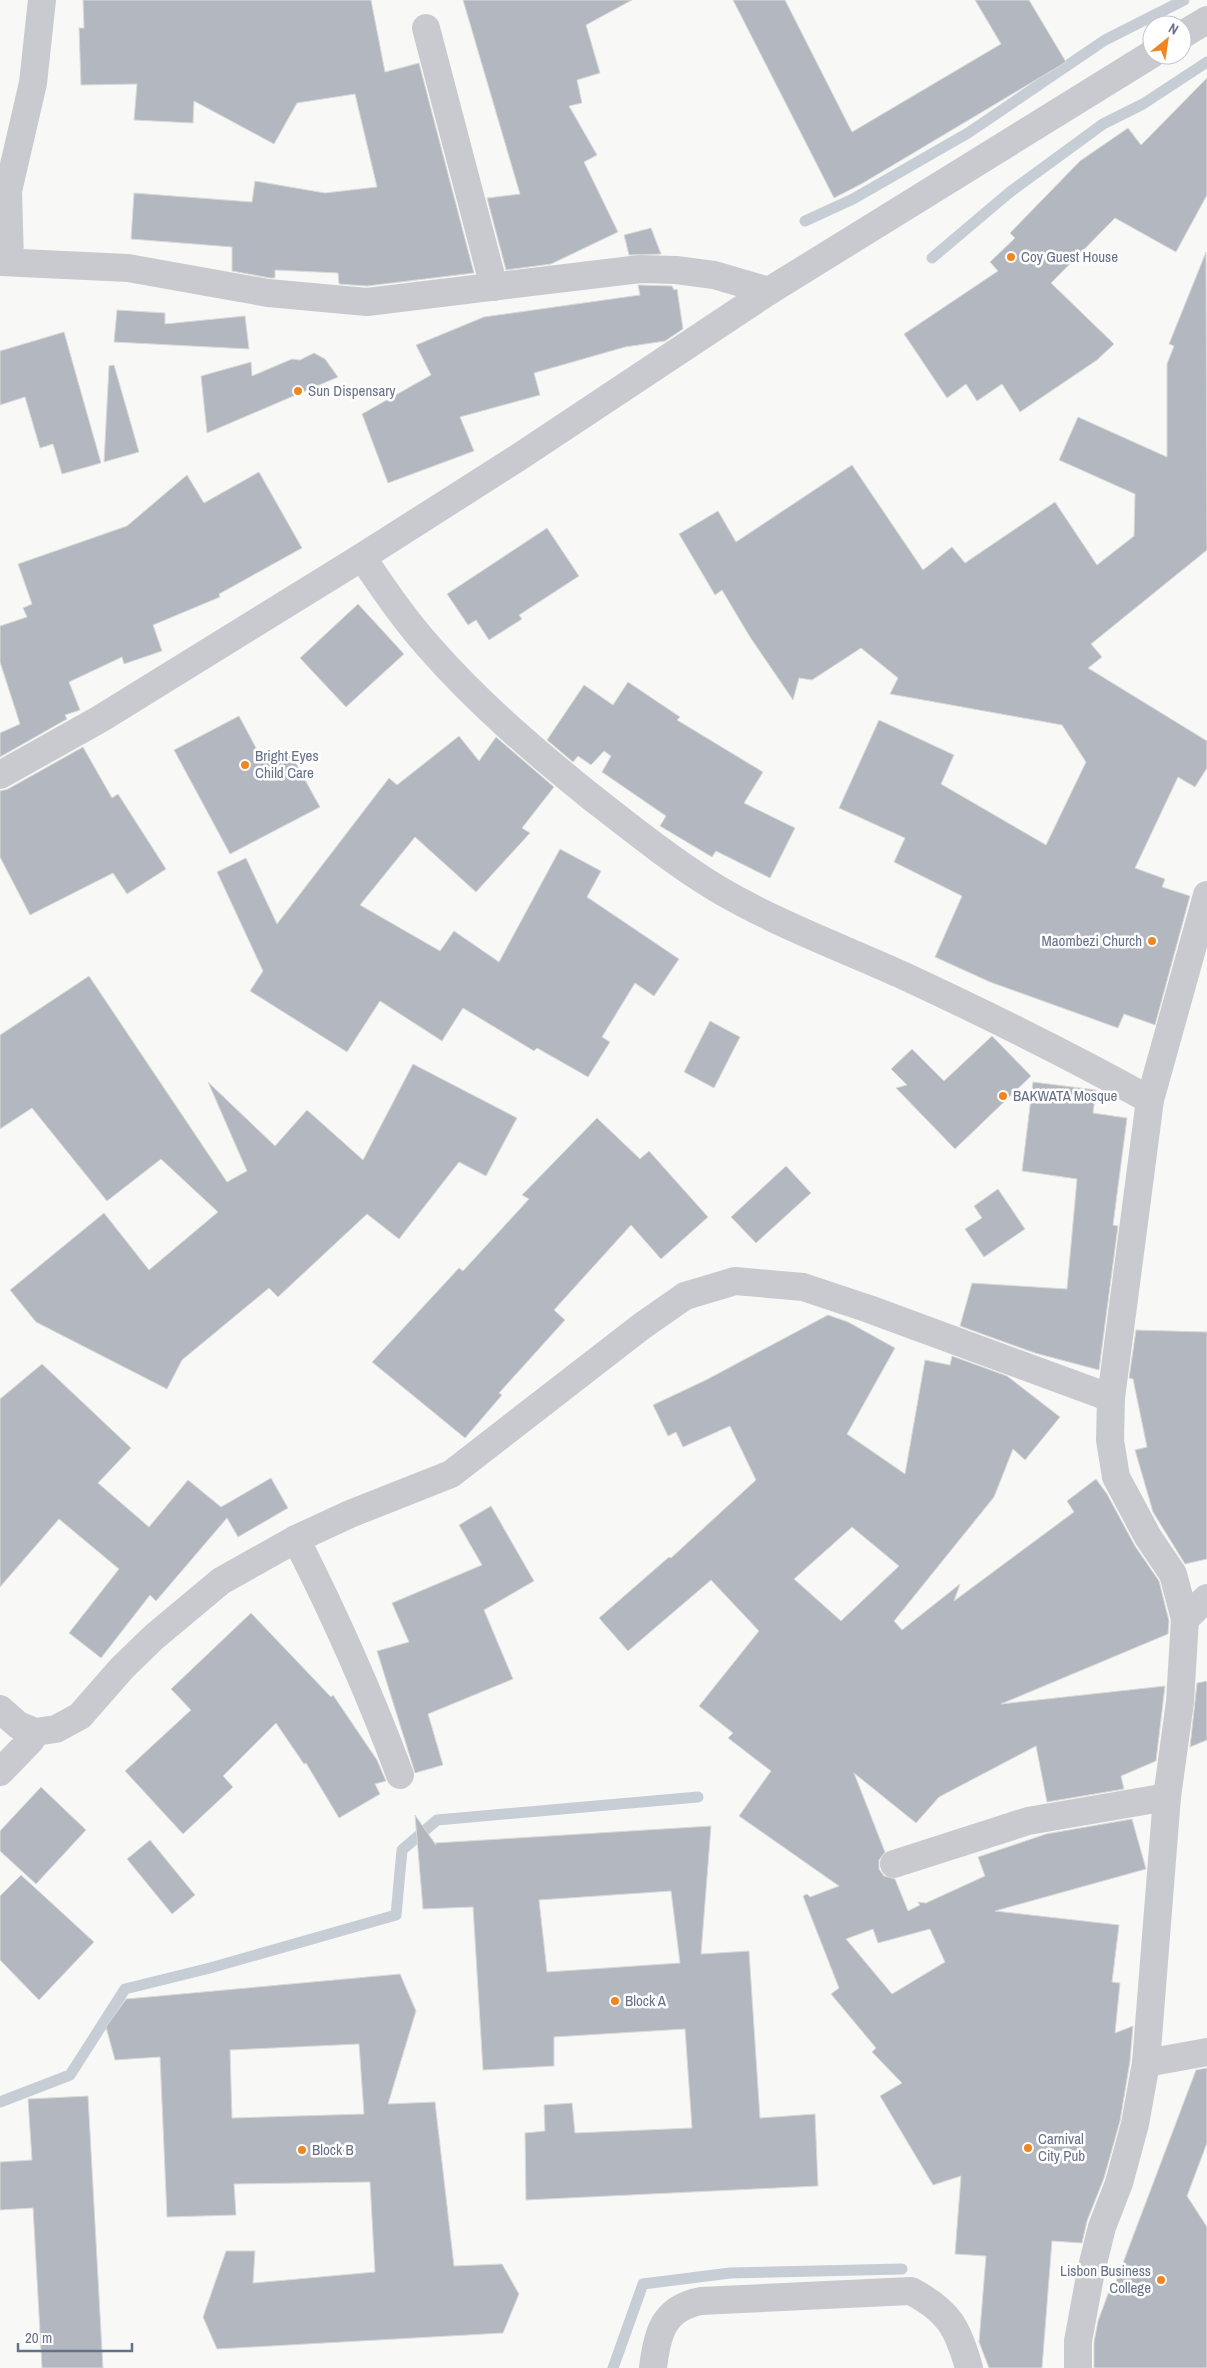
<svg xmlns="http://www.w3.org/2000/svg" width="1207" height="2368" font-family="'Archivo Narrow',sans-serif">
<rect width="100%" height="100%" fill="#f8f9f6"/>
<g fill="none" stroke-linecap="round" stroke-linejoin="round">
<!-- stream -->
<g stroke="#c7cdd5" stroke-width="11">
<path d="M805 221 853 199 968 133 1105 40 1184 0"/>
<path d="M932 258 1010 192 1103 124 1143 104 1207 62"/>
<path d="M0 2102 70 2075 125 1989 210 1968 396 1915 402 1850 437 1820 698 1797"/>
<path d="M613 2368 643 2284 730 2273 902 2269"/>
</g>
</g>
<!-- building -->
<g fill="#b3b8c0" stroke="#dadbd8" fill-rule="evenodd">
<path d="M83 0H371L385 72 419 63 474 273 367 286 339 284 338 273 275 270V278H270L232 271V247L131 239 134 193 252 202 255 181 325 193 377 187 355 94 297 103 274 144 194 101 193 123 134 120 137 84 81 85 79 28H84Z"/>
<path d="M463 0H632L586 25 600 73 577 80 582 103 569 106 597 155 584 162 618 232 551 264 506 270 487 198 520 194Z"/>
<path d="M733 0H785L852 132 1001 44 975 0H1029L1066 62 863 183 834 198Z"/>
<path d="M1207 78V195L1176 252 1115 218 1051 283 1114 344 1097 360 1020 412 1002 384 977 401 966 384 947 398 904 334 998 271 990 262 1015 238 1010 233 1080 161 1128 128 1141 145Z"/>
<path d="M651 228 661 254 629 255 624 235Z"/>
<path d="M1206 252 1207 550 1091 644 1102 657 1088 668 1207 741V768L1195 787 1178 777 1135 868 1165 879 1162 887 1190 896 1155 1025 1124 1014 1118 1028 990 982 935 957 962 896 894 862 905 838 839 808 879 720 954 755 941 784 1046 845 1086 762 1062 725 890 694 898 678 861 648 812 680 799 678 793 700 750 637 722 590 715 595 679 534 718 511 736 542 852 465 923 570 952 547 965 563 1055 502 1097 565 1134 536 1135 494 1059 460 1078 417 1167 457V364L1174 346 1169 344Z"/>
<path d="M638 285 672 286 674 290 677 289 683 329 665 341 625 347 534 373 540 395 460 417 474 451 388 483 362 414 431 375 416 345 484 317 640 295Z"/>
<path d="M117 310 165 313V324L245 316 249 349 114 342Z"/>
<path d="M64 332 101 463 62 474 53 444 40 448 25 397 0 405V351Z"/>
<path d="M314 353 325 359 338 377 207 433 201 376 251 362 252 376 292 359 300 360Z"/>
<path d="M114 365 139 452 104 462 109 366Z"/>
<path d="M259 472 302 548 219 594 220 597 153 625 162 651 124 664 122 657 69 682 80 710 65 715 67 719 0 757V733L20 724 0 662V626L27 617 23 608 32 604 18 564 127 526 187 475 204 503Z"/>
<path d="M547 528 579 576 519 615 522 619 489 640 476 620 468 625 447 594Z"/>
<path d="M358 604 404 654 346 707 300 658Z"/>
<path d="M628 682 680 717 677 720 763 772 744 803 795 828 770 878 716 851 712 857 660 826 666 816 602 772 611 756 604 751 591 765 578 756 573 762 547 740 584 685 613 705Z"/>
<path d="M239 716 263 761 288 749 320 807 230 854 174 750Z"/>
<path d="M459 736 479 761 496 737 554 787 522 828 530 833 476 892 415 837 360 905 440 951 454 931 499 962 560 849 601 871 587 897 679 959 654 996 635 983 602 1037 610 1042 588 1077 537 1048 534 1051 463 1008 442 1041 380 1001 347 1052 250 991 263 971 217 872 246 858 277 924 389 778 397 785Z"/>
<path d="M83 747 112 798 118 794 166 869 127 894 113 873 30 915 0 857V791L8 789Z"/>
<path d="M89 976 227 1182 247 1171 208 1082 275 1146 307 1110 363 1160 413 1064 517 1118 486 1176 459 1162 399 1239 367 1214 278 1297 269 1288 182 1360 167 1389 36 1322 10 1290 104 1213 149 1270 218 1212 161 1159 107 1201 32 1108 0 1129V1035Z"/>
<path d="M710 1021 740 1037 714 1088 684 1072Z"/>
<path d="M992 1036 1031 1076 955 1149 896 1088 907 1085 891 1069 912 1049 944 1081Z"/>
<path d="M1033 1082 1096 1090 1093 1113 1127 1118 1113 1225 1118 1226 1099 1370 1035 1353 960 1326 972 1283 1067 1289 1077 1179 1022 1171Z"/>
<path d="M597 1118 640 1159 649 1151 708 1217 661 1259 631 1225 554 1310 565 1320 499 1393 502 1395 465 1438 372 1362 459 1268 463 1271 529 1199 522 1195Z"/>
<path d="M786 1166 811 1193 756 1243 731 1217Z"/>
<path d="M998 1189 1025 1229 984 1257 965 1229 982 1218 974 1206Z"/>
<path d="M828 1315 848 1322 895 1348 847 1434 905 1474 925 1360 950 1365 952 1356 1007 1376 1060 1417 1025 1460 1013 1449 994 1497 894 1621 902 1630 960 1584 954 1601 1074 1512 1067 1501 1096 1479 1107 1494 1135 1546 1159 1581 1169 1621 1168 1634 1001 1704 1165 1686 1156 1761 1121 1776 1124 1789 1047 1802 1036 1746 939 1797 916 1823 854 1773 885 1852 879 1860V1869L884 1876 895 1879 908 1911 920 1905 918 1902 926 1903 985 1876 978 1857 1046 1834 1132 1819 1146 1869 995 1911 1119 1925 1112 1982 1120 1983 1115 2033 1133 2026 1130 2061 1120 2121 1104 2178 1087 2221 1082 2243 1052 2241 1042 2368H989L979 2342 986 2256 955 2254 961 2176 933 2185 880 2096 902 2083 872 2052 876 2048 831 1994 839 1988 803 1896 807 1894 810 1897 839 1886 739 1816 771 1771 728 1738 733 1733 699 1706 759 1631 711 1580 628 1651 599 1618 669 1557 671 1558 756 1480 730 1426 683 1447 676 1432 668 1436 653 1405 706 1380ZM852 1527 899 1566 841 1621 794 1579ZM873 1929 878 1943 930 1929 945 1962 892 1994 846 1939Z"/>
<path d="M1136 1330 1207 1332V1559L1185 1564 1153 1512 1135 1450 1147 1447 1133 1379 1129 1378Z"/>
<path d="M42 1364 131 1448 98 1483 149 1527 188 1480 221 1507 271 1478 288 1508 238 1537 227 1518 156 1601 150 1595 101 1658 69 1633 119 1569 59 1519 0 1587V1399Z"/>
<path d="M491 1506 534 1581 484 1610 513 1679 428 1714 443 1765 415 1773 377 1651 409 1642 392 1603 482 1565 459 1525Z"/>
<path d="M251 1613 331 1697 333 1695 377 1760 386 1781 375 1784 380 1794 339 1818 306 1763 304 1764 276 1723 223 1776 233 1787 183 1834 125 1771 191 1710 171 1689Z"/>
<path d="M1207 1681V1740L1190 1747 1197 1683Z"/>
<path d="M41 1787 86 1830 36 1884 0 1851V1831Z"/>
<path d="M415 1815 436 1845 435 1843 711 1826 701 1954 749 1951 760 2118 815 2114 818 2186 526 2200 525 2133 545 2131 544 2105 572 2103 575 2133 692 2128 685 2029 554 2037V2066L483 2070 473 1907 423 1909ZM671 1891 680 1963 547 1972 539 1900Z"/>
<path d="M150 1840 195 1895 172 1914 127 1859Z"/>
<path d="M21 1875 94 1942 39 2000 0 1960V1896Z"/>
<path d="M400 1974 416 2011 388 2104 435 2102 454 2266 502 2264 519 2294 503 2333 217 2349 203 2317 226 2251H255L253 2283 375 2272 370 2182 234 2184 236 2215 167 2217 160 2057 115 2060 106 2027 126 1999ZM359 2044 364 2114 232 2118 230 2050Z"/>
<path d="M1207 2068V2143L1187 2196 1207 2227V2368H1094V2342L1098 2321 1112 2283 1115 2284 1196 2070Z"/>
<path d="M88 2096 103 2368H42L33 2208 0 2210V2162L32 2160 28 2099Z"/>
</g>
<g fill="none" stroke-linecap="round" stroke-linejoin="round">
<!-- minor -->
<g stroke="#c8cacf" stroke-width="28">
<path d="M426 28 494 287"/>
<path d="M1182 35 1207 20"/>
<path d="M0 262 128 268 268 293 367 302 640 269 676 270 714 275 769 291"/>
<path d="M10 262 8 191 33 83 42 0"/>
<path d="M362 557C383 588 404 619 429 647 477 702 533 750 590 796 631 828 672 861 716 888 775 923 840 947 902 975 986 1014 1069 1055 1150 1100"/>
<path d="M0 775 100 719 362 557 519 457 769 291 1152 54"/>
<path d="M296 1539C335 1616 370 1694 400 1775"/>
<path d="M1185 1619 1207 1598"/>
<path d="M0 1709 18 1725 35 1732 56 1729 80 1716 122 1668 154 1637 221 1581 296 1539 350 1514 451 1474 642 1326 685 1296 735 1281 803 1287 869 1309 1111 1398"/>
<path d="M0 1772 31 1740 35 1732"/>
<path d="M894 1864 1028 1821 1167 1797"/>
<path d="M1146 2063 1207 2052"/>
<path d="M653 2368C657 2334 663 2308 701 2301L911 2291C949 2311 958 2328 969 2368"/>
<path d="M1078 2368V2341L1091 2271 1102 2227 1119 2183 1135 2124 1146 2063 1167 1797 1180 1702 1185 1619 1173 1574 1148 1537 1116 1477 1110 1440 1111 1398 1150 1100 1207 895"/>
</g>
</g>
<!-- markers -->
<g fill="#ef8620" stroke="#fff" stroke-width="2">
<circle cx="1011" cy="257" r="5"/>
<circle cx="298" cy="391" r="5"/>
<circle cx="245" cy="765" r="5"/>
<circle cx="1152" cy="941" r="5"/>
<circle cx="1003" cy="1096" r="5"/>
<circle cx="615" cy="2001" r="5"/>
<circle cx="1028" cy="2148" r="5"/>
<circle cx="302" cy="2150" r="5"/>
<circle cx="1161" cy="2280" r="5"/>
</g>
<g text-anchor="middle" stroke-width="5" stroke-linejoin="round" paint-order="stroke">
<!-- poi labels -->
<g font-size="15" fill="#667089" stroke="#fff" text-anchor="start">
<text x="1021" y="262">Coy Guest House</text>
<text x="308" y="396">Sun Dispensary</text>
<text x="255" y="761">Bright Eyes<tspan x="255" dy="17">Child Care</tspan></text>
<text x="1142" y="946" text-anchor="end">Maombezi Church</text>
<text x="1013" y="1101">BAKWATA Mosque</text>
<text x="625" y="2006">Block A</text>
<text x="1038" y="2144">Carnival<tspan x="1038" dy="17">City Pub</tspan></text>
<text x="312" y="2155">Block B</text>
<text x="1151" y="2276" text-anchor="end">Lisbon Business<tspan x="1151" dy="17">College</tspan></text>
</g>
</g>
<!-- north arrow -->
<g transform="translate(1167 40) rotate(30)"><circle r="24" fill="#ffffff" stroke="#c2c6d0"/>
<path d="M0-4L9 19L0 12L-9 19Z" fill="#ef8620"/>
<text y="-8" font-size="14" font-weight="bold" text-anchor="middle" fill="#667089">N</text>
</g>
<!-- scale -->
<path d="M18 2343v8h114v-8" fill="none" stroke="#667089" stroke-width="2.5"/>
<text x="25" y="2343" font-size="15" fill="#667089" stroke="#ffffff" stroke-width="4" paint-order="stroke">20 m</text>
</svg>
